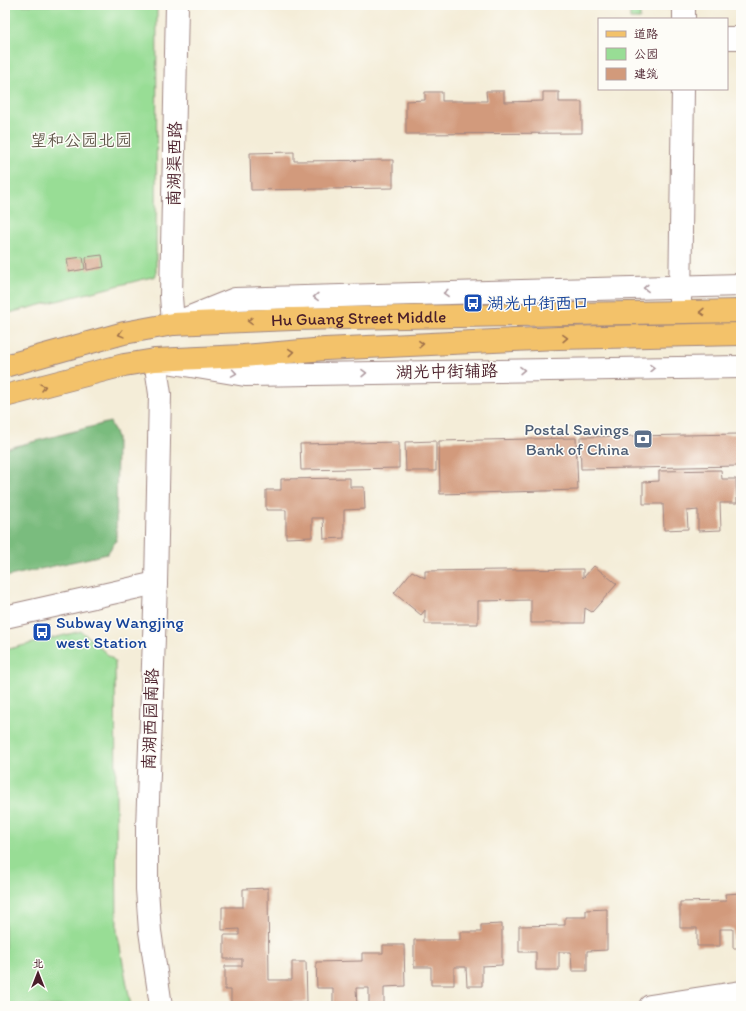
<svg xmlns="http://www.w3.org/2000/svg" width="746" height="1011" font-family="Itim,'LXGW WenKai TC',sans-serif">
<rect width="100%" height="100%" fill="#fdfcf7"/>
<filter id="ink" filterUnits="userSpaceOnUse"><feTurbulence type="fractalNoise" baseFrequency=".025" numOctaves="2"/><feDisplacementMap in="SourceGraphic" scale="8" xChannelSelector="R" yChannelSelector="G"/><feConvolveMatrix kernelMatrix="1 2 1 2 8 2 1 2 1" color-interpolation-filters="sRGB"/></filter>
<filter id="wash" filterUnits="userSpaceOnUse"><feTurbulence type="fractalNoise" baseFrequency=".012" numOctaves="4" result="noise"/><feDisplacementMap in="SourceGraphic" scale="16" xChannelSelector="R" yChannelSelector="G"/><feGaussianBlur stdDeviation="0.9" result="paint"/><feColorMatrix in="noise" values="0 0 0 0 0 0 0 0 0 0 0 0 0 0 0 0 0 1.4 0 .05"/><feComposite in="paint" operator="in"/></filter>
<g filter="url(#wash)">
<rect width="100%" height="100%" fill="#f4edd8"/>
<!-- green -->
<g fill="#98dd95" stroke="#717e60">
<path d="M5 5H157L156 276 5 314Z"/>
<path d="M630 5H671V8H640V19H630Z"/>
<path d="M81 631 115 661 117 931 131 1006H5V650Z"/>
</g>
<!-- forest -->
<path fill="#7abc7e" stroke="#626e54" d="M110 422 117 437 116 541 107 554 5 577V449Z"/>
<g id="blocks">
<!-- building -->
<g fill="#d29a7b">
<path d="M486 91H504V102L543 101V92H559V102H582V133L406 134V101L425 100V92H442V101H487Z"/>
<path d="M294 152V161L393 160V188L251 190 250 153Z"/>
<path d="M102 255 104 267 87 270 86 257Z"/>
<path d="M83 257 85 269 69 272 67 259Z"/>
<path d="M738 434 739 466 581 469 580 437Z"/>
<path d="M576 438 578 490 440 494 439 441Z"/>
<path d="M436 441V471H406L405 442Z"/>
<path d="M399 442V468L301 470 300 444Z"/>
<path d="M721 470 722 479H736L737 503H720L721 530 698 531V510L687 511 688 529 664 530 663 504H643V482L659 481V471Z"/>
<path d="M350 478V487H364L365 509 344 510V538L324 539 323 518H312V537L286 538V510H266V490H281V479Z"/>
<path d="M594 566 617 584 592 612 585 608 584 623H531V600L478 601V624H425V610L421 615 394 593 412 571 425 578V571L583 569V578Z"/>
<path d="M268 888 269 980H292V962H306L307 1002H287V1006H270V1003H256V1006H237V1003H231V990H225V966H242V959H224V935H239V929L222 930V907H243V889Z"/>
<path d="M741 893V948H733V929H720V946H697V928H680V902L726 901 725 894Z"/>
<path d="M607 909V950L587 951V971H572L571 952H559V970H536V952H519V926L565 925V917H586V910Z"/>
<path d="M502 924V965L482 966V986H467L466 967H454V985H431V967H414V940H460V932H481V925Z"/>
<path d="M383 945H404L405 986 384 987V1006H369V988H356L357 1006H333V988H317L316 962 362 961V953H383Z"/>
</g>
</g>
</g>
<g filter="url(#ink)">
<use href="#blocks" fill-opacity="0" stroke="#9f8682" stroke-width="1"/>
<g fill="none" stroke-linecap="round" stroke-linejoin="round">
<defs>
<g id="minor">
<path d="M177 5 171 296 173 324 235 299 741 285"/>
<path d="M684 19V5"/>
<path d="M727 38H741"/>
<path d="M680 302 683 89"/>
<path d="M5 617 156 583"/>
<path d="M161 1006 150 931 147 889V828L156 583 160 394 155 360 245 375 741 367"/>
<path d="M650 1006 741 992"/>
</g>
<g id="major">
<path id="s1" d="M5 366 124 333 173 324 293 319 741 311"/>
<path d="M5 396 124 365 155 360 243 356 325 349 558 338 741 334"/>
</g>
</defs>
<!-- minor casing -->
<use href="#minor" stroke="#9f8682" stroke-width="24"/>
<!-- major casing -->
<use href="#major" stroke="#9f8682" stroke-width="24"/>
<!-- minor -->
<use href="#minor" stroke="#fff" stroke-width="22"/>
<!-- major -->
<use href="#major" stroke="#f3c26a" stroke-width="22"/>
</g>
<!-- one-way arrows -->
<defs><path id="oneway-chevron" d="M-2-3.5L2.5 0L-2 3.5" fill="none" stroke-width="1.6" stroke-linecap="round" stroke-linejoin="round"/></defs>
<g stroke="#ae9aa0">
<use href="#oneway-chevron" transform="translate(646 288) rotate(178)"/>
<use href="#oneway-chevron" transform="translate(446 293) rotate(178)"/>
<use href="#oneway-chevron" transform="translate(316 297) rotate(178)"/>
<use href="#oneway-chevron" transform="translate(652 368) rotate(-1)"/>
<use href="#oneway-chevron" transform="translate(522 370) rotate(-1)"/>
<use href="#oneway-chevron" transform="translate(234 373) rotate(9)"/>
<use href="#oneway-chevron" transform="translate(364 373) rotate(-1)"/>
</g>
<g stroke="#9e704a">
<use href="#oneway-chevron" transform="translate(702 312) rotate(179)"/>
<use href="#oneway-chevron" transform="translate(250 321) rotate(178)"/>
<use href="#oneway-chevron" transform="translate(121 334) rotate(165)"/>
<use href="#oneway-chevron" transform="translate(565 338) rotate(-2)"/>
<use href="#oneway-chevron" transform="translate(421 344) rotate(-3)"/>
<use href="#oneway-chevron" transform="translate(291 352) rotate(-5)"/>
<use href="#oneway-chevron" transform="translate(43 387) rotate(-15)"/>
</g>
</g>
<!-- icons -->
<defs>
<symbol id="bus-square" viewBox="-11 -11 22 22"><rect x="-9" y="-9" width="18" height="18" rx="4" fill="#1a4fb4" stroke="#fdfcf7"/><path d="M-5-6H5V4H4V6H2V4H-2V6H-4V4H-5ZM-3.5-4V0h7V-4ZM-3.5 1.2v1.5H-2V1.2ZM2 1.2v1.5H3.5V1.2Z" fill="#fff"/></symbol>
<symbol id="bank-square" viewBox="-11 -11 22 22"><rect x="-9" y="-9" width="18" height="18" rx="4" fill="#5c6f8a" stroke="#fdfcf7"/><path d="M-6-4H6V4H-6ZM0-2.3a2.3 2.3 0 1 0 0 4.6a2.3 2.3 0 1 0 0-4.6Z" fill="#fff"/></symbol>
</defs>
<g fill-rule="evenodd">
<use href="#bus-square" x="462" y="292" width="22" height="22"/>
<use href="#bank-square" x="632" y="428" width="22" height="22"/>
<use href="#bus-square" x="31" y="621" width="22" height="22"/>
</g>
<g text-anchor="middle" stroke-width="3" stroke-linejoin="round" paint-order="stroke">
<!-- park labels -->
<g font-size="17" fill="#61584b" stroke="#fdfcf7">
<text x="81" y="146">望和公园北园</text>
</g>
<!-- street labels -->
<g font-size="17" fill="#4a1f2b" stroke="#fdfcf7">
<text transform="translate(174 164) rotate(-89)" y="6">南湖渠西路</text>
<text dy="6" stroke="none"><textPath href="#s1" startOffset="359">Hu Guang Street Middle</textPath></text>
<text transform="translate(447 371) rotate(-1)" y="6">湖光中街辅路</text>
<text transform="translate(150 719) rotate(-88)" y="6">南湖西园南路</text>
</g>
<!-- transit labels -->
<g font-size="17" fill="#164399" stroke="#fdfcf7" text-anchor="start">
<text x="487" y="309">湖光中街西口</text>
<text x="56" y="628">Subway Wangjing<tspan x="56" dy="20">west Station</tspan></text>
</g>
<!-- service labels -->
<g font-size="17" fill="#4e5e75" stroke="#fdfcf7" text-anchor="end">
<text x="629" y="435">Postal Savings<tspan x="629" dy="20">Bank of China</tspan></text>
</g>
</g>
<!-- margin -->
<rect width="746" height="1011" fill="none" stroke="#fdfcf7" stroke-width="20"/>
<!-- legend -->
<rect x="598" y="18" width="130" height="72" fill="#fdfcf7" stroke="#b5a4a5"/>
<rect x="606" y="31" width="20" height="6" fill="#f3c26a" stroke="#b5a4a5"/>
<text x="634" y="38" font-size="12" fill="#4a1f2b">道路</text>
<rect x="606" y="48" width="20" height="12" fill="#98dd95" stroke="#b5a4a5"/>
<text x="634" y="58" font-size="12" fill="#4a1f2b">公园</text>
<rect x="606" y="68" width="20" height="12" fill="#d29a7b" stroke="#b5a4a5"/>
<text x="634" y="78" font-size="12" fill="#4a1f2b">建筑</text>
<!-- north arrow -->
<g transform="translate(38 973)" stroke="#fdfcf7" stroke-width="3" paint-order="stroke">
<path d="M0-3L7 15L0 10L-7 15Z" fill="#4a1f2b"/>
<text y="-6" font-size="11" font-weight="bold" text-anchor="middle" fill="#4a1f2b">北</text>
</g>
</svg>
